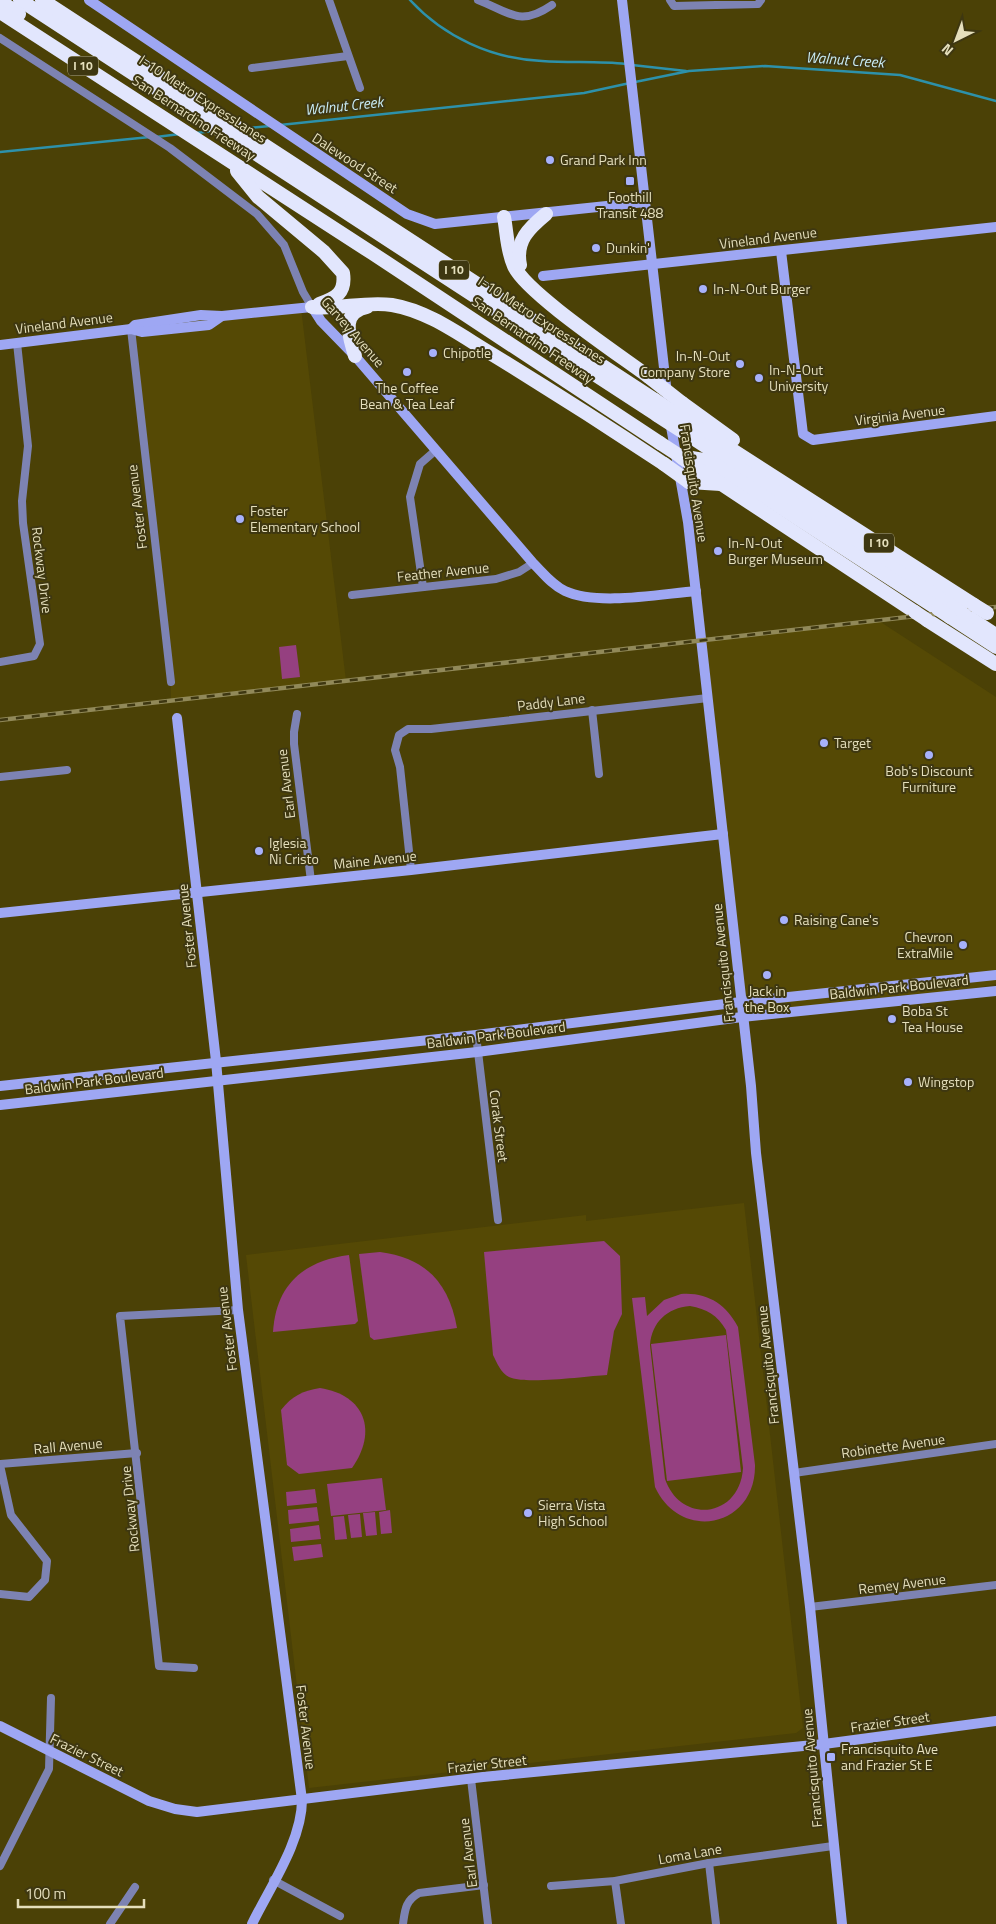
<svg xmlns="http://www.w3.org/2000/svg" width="996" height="1924" font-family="'Titillium Web',sans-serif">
<rect width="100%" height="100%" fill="#4b4106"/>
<!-- built -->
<g fill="#554905">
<path d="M301 308 346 681 171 700V682L131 329 135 325Z"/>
<path d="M879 621 996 697V984L919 999 742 1017 701 641Z"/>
<path d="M744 1203 803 1728 796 1733 309 1788 246 1255 586 1215V1221Z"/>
</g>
<!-- green -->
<g fill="#954080" fill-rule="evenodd">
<path d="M296 645 300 677 282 679 279 647Z"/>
<path d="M604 1241 620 1256 622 1314 614 1331 607 1375C587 1376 525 1385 509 1377 501 1373 497 1363 493 1355L484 1252Z"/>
<path d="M380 1252C426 1258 449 1283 457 1328L374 1340 370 1337 359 1254Z"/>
<path d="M349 1255 358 1321 355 1324 273 1332C276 1285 303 1261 349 1255Z"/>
<path d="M681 1294C707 1292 726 1304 738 1327L755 1465C756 1527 681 1543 655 1487L632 1298 645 1297 647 1316 664 1300ZM690 1306C707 1309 717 1315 726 1330L743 1468C740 1518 681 1525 665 1479L650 1345C652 1322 667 1308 690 1306Z"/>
<path d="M726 1335 741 1472 667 1481 651 1344Z"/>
<path d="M320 1388C365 1395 378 1431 352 1468L299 1474 287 1465 281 1410C292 1396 302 1391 320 1388Z"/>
<path d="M382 1478 386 1510 331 1516 327 1484Z"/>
<path d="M315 1489 317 1503 287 1506 286 1492Z"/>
<path d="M317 1507 319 1521 289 1524 288 1510Z"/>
<path d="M390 1510 392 1533 381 1534 379 1512Z"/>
<path d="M375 1512 377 1535 366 1536 363 1513Z"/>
<path d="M360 1514 362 1537 351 1538 348 1515Z"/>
<path d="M344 1516 347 1539 335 1540 333 1517Z"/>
<path d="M319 1525 321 1539 291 1542 290 1529Z"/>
<path d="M321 1544 323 1557 294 1561 292 1547Z"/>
</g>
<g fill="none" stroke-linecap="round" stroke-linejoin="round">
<!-- stream -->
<g stroke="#2d91aa" stroke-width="2.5">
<path d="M410 0C444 37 492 59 542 61 570 63 598 61 626 64"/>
<path d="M632 65 686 71"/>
<path d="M635 82 689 71 765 66 900 75 996 101"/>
<path d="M280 125 584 93 630 83"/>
<path d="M248 128 270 126"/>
<path d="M196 133 213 131"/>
<path d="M156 137 180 134"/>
<path d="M0 152 150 137"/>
</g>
<!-- street -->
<g stroke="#7d83b3" stroke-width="8">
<path d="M329 0 360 88"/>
<path d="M478 0C511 13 520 27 552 5"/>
<path d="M670 0 674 6 758 4 761 0"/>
<path d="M0 38 170 148 257 214 284 245 303 292 312 307"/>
<path d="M252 68 348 56"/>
<path d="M131 329 171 682"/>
<path d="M423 587 410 497 420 464 436 450"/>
<path d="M352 595 496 579 519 572 533 563"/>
<path d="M0 662 34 656 40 644 23 523 22 501 28 446 17 343"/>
<path d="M592 710 599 774"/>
<path d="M297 714 294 732V744L311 881"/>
<path d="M0 777 67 770"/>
<path d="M411 870 400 767 395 750 399 735 408 729H431L708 698"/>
<path d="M476 1035 498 1220"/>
<path d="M0 1464 137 1453"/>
<path d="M0 1465 11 1515 47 1561 45 1580 29 1597 0 1594"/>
<path d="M794 1473 996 1444"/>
<path d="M810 1607 996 1585"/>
<path d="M194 1668 159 1666 120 1316 238 1310"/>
<path d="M471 1779 488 1924"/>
<path d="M709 1863 716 1924"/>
<path d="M0 1866 49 1769 51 1698"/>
<path d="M273 1880 340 1916"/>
<path d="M615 1881 621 1924"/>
<path d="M551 1886 615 1881 709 1863 833 1846"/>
<path d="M110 1924 135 1887"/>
<path d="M403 1924C405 1910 405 1901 419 1893L484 1885"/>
</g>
<!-- secondary -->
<g stroke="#9ea7f3" stroke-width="10">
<path d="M89 0 407 214 435 224 645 202"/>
<path d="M622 0 667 394"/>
<path d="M781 251 803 434 813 440 996 416"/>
<path d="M543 276 996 227"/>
<path d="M131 329 135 325 201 315 222 316 312 307 321 321 355 356 533 563C543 573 552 585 565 591 597 606 660 594 696 591"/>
<path d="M0 345 131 329 142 332 209 325 222 316"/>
<path d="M670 421 688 522 751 1086 756 1153 810 1607 842 1924"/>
<path d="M177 718 216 1061 238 1310 302 1800C302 1841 270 1887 252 1924"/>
<path d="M0 913 411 870 723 834"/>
<path d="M0 1086 476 1035 741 1002 996 975"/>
<path d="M0 1105 477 1052 742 1017 996 991"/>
<path d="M0 1726 149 1801 175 1809 197 1812 483 1777 824 1744 996 1721"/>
</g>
<!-- highway -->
<g stroke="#e2e6fd" stroke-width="14">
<path d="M20 0 657 415"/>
<path d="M42 0 655 400"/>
<path d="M0 1 19 14"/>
<path d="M0 12 372 253 660 443"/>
<path d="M237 171 258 197 324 252 343 273C346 293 336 298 319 304"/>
<path d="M504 217C507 233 507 251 514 266 526 293 621 356 649 377"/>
<path d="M520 265C515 241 529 228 546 214"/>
<path d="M312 307C338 310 365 301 392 305 428 311 460 335 490 353 549 389 607 426 664 464"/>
<path d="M355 356C350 337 339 313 367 307"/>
<path d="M682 403 733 440"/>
<path d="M684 419 974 605"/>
<path d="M685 433 953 607"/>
<path d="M680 456 709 461 938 609"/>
<path d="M682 458 915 612"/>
<path d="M689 482 721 484"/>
<path d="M965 615 996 635"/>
<path d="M950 617 996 647"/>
<path d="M927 620 996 664"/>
</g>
<defs>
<path id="rail" d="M0 720 996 607"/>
</defs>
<!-- rail casing -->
<use href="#rail" stroke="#918959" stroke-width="4.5"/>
<!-- rail -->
<use href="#rail" stroke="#3e3711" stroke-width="2.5" stroke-dasharray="8" stroke-linecap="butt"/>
<!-- highway-bridge -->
<g stroke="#e2e6fd" stroke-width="14">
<path d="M649 377 682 403"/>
<path d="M655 400 684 419"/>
<path d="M657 415 685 433"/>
<path d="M660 443 680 456"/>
<path d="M664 464 689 482"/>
<path d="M974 605 987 613"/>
<path d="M953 607 965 615"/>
<path d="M938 609 950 617"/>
<path d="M915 612 927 620"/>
</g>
</g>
<!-- markers -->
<g fill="#a7b1fc" stroke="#3e3711" stroke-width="2">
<circle cx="550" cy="160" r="5"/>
<rect x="625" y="176" width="10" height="10" rx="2.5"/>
<circle cx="596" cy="248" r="5"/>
<circle cx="703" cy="289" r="5"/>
<circle cx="433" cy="353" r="5"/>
<circle cx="740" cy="364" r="5"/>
<circle cx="407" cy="372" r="5"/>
<circle cx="759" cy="378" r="5"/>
<circle cx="240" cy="519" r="5"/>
<circle cx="718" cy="551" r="5"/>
<circle cx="824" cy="743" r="5"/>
<circle cx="929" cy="755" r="5"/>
<circle cx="259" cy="851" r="5"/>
<circle cx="784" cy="920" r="5"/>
<circle cx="963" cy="945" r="5"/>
<circle cx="767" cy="975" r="5"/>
<circle cx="892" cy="1019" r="5"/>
<circle cx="908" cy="1082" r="5"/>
<circle cx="528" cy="1513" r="5"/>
<rect x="826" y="1752" width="10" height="10" rx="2.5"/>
</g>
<g text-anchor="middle" stroke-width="4" stroke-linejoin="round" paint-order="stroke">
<!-- shield labels -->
<g fill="#3e3711" stroke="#b3ad89" stroke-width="1">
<rect x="68" y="56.5" width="30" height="19" rx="4"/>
<rect x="439" y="260.5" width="30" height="19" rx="4"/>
<rect x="864" y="533.5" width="30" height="19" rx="4"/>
</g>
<g font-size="12" font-weight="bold" fill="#e5dfbc">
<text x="83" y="70">I 10</text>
<text x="454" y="274">I 10</text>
<text x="879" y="547">I 10</text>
</g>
<!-- street labels -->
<g font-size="14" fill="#e5dfbc" stroke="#3e3711">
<text transform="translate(203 99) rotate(33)" y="5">I-10 Metro ExpressLanes</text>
<text transform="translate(194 118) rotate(33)" y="5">San Bernardino Freeway</text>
<text transform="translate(355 163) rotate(33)" y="5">Dalewood Street</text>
<text transform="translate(768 238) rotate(-7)" y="5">Vineland Avenue</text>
<text transform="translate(542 320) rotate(33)" y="5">I-10 Metro ExpressLanes</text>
<text transform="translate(64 323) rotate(-7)" y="5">Vineland Avenue</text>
<text transform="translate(353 332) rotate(49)" y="5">Garvey Avenue</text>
<text transform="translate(533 340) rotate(34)" y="5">San Bernardino Freeway</text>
<text transform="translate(900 415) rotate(-7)" y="5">Virginia Avenue</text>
<text transform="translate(694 483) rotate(81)" y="5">Francisquito Avenue</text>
<text transform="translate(137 507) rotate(-97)" y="5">Foster Avenue</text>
<text transform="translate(42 570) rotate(83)" y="5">Rockway Drive</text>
<text transform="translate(443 572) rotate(-6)" y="5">Feather Avenue</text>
<text transform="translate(551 702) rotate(-7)" y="5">Paddy Lane</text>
<text transform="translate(286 784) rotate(-97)" y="5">Earl Avenue</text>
<text transform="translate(375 860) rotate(-6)" y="5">Maine Avenue</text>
<text transform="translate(187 926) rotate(-96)" y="5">Foster Avenue</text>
<text transform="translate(723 963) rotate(-96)" y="5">Francisquito Avenue</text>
<text transform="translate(899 987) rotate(-6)" y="5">Baldwin Park Boulevard</text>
<text transform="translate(496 1035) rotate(-7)" y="5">Baldwin Park Boulevard</text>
<text transform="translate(94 1081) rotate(-7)" y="5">Baldwin Park Boulevard</text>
<text transform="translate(499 1126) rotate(83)" y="5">Corak Street</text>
<text transform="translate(227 1329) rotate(-97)" y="5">Foster Avenue</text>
<text transform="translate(768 1365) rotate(-96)" y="5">Francisquito Avenue</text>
<text transform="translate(68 1446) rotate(-5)" y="5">Rall Avenue</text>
<text transform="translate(893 1446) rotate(-8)" y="5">Robinette Avenue</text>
<text transform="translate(130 1509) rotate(-96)" y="5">Rockway Drive</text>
<text transform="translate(902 1584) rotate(-7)" y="5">Remey Avenue</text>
<text transform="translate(890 1722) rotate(-8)" y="5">Frazier Street</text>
<text transform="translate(306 1727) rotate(83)" y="5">Foster Avenue</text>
<text transform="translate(87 1755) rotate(26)" y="5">Frazier Street</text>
<text transform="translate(487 1764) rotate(-6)" y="5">Frazier Street</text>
<text transform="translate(812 1768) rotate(-95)" y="5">Francisquito Avenue</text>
<text transform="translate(468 1853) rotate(-97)" y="5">Earl Avenue</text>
<text transform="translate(690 1854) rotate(-10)" y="5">Loma Lane</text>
</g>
<!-- poi labels -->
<g font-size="14" fill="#e5dfbc" stroke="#3e3711" text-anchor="start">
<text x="560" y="165">Grand Park Inn</text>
<text x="630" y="202" text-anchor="middle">Foothill<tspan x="630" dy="16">Transit 488</tspan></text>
<text x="606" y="253">Dunkin'</text>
<text x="713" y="294">In-N-Out Burger</text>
<text x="443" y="358">Chipotle</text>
<text x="730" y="361" text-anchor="end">In-N-Out<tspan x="730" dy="16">Company Store</tspan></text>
<text x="769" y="375">In-N-Out<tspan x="769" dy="16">University</tspan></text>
<text x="407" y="393" text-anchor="middle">The Coffee<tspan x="407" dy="16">Bean &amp; Tea Leaf</tspan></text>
<text x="250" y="516">Foster<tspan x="250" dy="16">Elementary School</tspan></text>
<text x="728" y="548">In-N-Out<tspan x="728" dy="16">Burger Museum</tspan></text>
<text x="834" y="748">Target</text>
<text x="929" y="776" text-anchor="middle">Bob's Discount<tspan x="929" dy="16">Furniture</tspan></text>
<text x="269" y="848">Iglesia<tspan x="269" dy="16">Ni Cristo</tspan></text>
<text x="794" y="925">Raising Cane's</text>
<text x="953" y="942" text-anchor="end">Chevron<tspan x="953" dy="16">ExtraMile</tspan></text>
<text x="767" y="996" text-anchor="middle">Jack in<tspan x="767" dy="16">the Box</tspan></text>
<text x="902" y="1016">Boba St<tspan x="902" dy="16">Tea House</tspan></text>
<text x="918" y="1087">Wingstop</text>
<text x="538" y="1510">Sierra Vista<tspan x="538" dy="16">High School</tspan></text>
<text x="841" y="1754">Francisquito Ave<tspan x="841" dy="16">and Frazier St E</tspan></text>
</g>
<!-- water labels -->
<g font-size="15" font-style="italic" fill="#c9ebf5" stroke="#3e3711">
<text transform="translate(845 60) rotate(4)" y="5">Walnut Creek</text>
<text transform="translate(344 106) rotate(-6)" y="5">Walnut Creek</text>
</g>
</g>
<!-- north arrow -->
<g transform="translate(956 40) rotate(222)" stroke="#3e3711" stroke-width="4" paint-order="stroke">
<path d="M0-4L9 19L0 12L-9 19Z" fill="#e5dfbc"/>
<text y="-8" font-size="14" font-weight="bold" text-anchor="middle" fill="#e5dfbc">N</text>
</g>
<!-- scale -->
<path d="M18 1899v8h126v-8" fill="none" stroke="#e5dfbc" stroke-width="2.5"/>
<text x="25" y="1899" font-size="15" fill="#e5dfbc" stroke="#3e3711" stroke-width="4" paint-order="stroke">100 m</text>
</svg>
